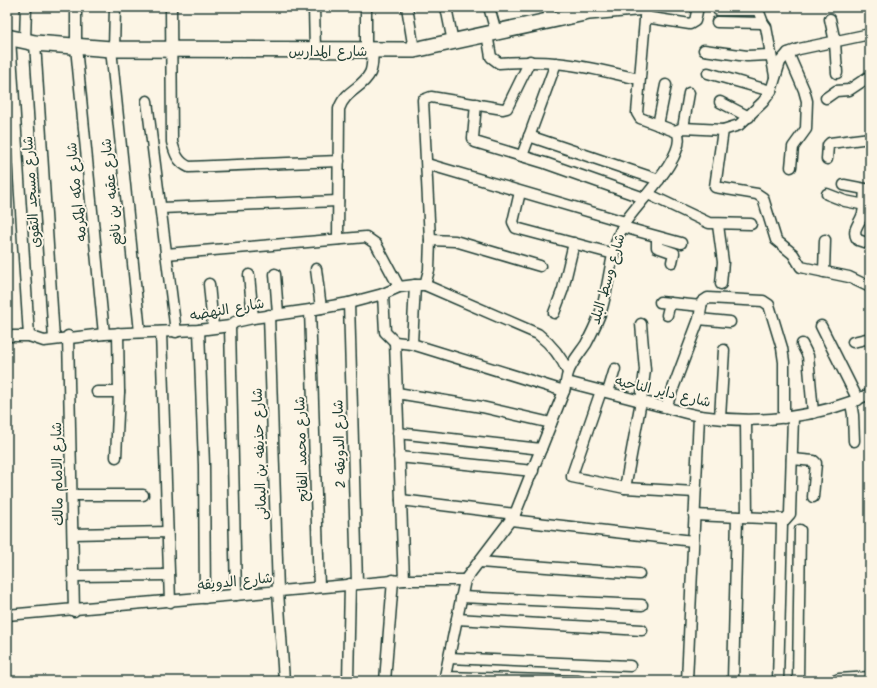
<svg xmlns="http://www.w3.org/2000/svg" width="877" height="688" font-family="Kalam,'Playpen Sans Arabic',sans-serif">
<rect width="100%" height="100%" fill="#fcf5e5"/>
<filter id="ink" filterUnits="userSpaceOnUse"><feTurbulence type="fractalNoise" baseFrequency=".025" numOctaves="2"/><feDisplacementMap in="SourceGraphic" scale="8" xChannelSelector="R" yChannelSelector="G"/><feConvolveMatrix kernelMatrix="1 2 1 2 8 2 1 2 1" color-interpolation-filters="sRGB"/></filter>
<g filter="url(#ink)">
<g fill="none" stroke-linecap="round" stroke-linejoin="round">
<defs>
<g id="street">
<path d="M76 7V47L104 334"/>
<path d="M171 7 172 142C175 154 178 162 189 167L339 161"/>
<path d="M314 7 315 51"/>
<path d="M366 7V51"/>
<path d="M407 7 414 50"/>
<path d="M446 7 453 42"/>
<path d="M489 7 496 32"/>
<path d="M548 7 550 20"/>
<path d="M757 7 763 23 766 27 775 76"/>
<path d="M718 10H758"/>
<path d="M645 17 690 24 695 21 698 7"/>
<path d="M830 19 835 42 837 73"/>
<path d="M717 22 763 23"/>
<path d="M487 34 491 57 499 63C517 62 536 61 554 63 583 65 611 73 639 79"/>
<path d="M10 38 29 336"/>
<path d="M25 41 26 7"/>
<path d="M35 43 54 339"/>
<path d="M111 49 140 332"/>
<path d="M114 49 115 7"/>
<path d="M704 50 747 56 771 55"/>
<path d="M788 53 804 90 807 101 806 129 793 147 791 167"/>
<path d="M708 73 771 91"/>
<path d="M826 98 836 91 849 90 870 76"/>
<path d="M147 101 176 332"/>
<path d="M720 102 749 117"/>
<path d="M476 104 473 138 475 142 545 163 644 198"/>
<path d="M658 125 666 85"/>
<path d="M683 128 689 93"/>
<path d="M723 130 715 187 757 194 763 198 776 240 793 254 801 267 849 277 870 287"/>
<path d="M675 131 683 128 723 130 739 125 763 102 771 91 780 62 788 53 799 49 870 34"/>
<path d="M529 136 659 180"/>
<path d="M522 156 556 63"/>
<path d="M827 159 828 145 830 143 870 138"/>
<path d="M427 164 625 222"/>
<path d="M844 185 870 190"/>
<path d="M865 189C864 197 865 205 863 213 861 223 850 230 858 240L870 244"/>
<path d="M520 192 513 222 516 228 614 254"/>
<path d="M648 194 709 223 751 224"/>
<path d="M827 194 845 201 870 206"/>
<path d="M161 208 338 201"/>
<path d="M718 225 723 262 721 284"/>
<path d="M623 227 681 243"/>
<path d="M657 237V247L674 253 672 262"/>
<path d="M338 239 339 109C345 90 362 89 370 73 373 67 372 58 373 51"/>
<path d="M430 240 455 241 540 266"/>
<path d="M166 254 366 237 376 244 399 287"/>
<path d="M316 269 321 308"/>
<path d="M824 272 825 240"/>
<path d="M275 274 278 314"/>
<path d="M249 275 253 318"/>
<path d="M209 284 213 327"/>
<path d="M425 285 429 270 430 240 423 100 431 97 503 109 507 108 530 61"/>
<path d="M383 294 385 332 395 342 412 344 564 391"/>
<path d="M660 302 701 306"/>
<path d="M349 303 357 583"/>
<path d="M310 310 319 587"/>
<path d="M554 313 563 289 574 243"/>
<path d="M269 315 278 591 284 681"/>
<path d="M667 315 670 303"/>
<path d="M699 319 730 322"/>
<path d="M230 326 236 595"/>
<path d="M821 326 858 400"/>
<path d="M199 330 204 465 205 598"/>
<path d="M161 332 170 602"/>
<path d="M7 336H29L44 341 104 334 199 330 230 326 235 322 253 318 310 310 349 303 383 294 399 287 415 285H425L538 334C552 345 561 356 568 372"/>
<path d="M68 336 74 611"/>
<path d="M395 342 404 580"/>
<path d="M853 342 870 338"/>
<path d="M412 344 415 285"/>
<path d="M802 344 808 356 813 413"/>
<path d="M567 382C599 390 632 399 664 407 676 410 688 414 700 416 757 425 817 418 870 394"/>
<path d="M601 391 572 475V477L625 488 695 492"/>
<path d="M97 392H119"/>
<path d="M608 392 615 369"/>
<path d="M397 393 482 407 551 423"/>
<path d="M851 403 853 415 854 441"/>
<path d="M666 407 699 319 702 302 708 298 763 301 769 305 782 348 784 362V418"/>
<path d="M720 418 724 350"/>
<path d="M746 420 747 517"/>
<path d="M398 433 541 449"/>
<path d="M116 457 119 392 118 333"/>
<path d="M399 457 533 471"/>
<path d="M792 459 814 461 816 463 813 497"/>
<path d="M625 488 641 401 645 370 641 324"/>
<path d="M72 495H143"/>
<path d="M401 500 515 514"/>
<path d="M694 515 785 519"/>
<path d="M511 520 693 541"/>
<path d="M73 534 167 532"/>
<path d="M480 562 639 574"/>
<path d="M74 576 169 575"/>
<path d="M461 597 642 605"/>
<path d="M7 615 404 580H465"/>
<path d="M457 619 642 630"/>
<path d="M449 658 630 666"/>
<path d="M445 677 578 681"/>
<path d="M348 681 350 584"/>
<path d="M385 681 393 580"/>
<path d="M444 681 465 580 515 514 564 391C566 385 566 379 568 373 571 363 580 353 586 344 591 335 596 324 600 314 610 287 610 244 626 221 637 204 689 153 677 132L640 118 637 113 646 8"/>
<path d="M687 681 699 416"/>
<path d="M733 681 737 517"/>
<path d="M778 681 782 523 790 514 793 417"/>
<path d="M798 681 800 530"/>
<path d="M834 681 839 679 870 677"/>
</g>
<path id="secondary" d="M7 37 35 43 111 49 414 50 589 12 646 7"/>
</defs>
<!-- street casing -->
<use href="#street" stroke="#1f3d34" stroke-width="13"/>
<!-- secondary casing -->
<use href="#secondary" stroke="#1f3d34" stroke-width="18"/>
<!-- street -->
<use href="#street" stroke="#fcf5e5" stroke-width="10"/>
<!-- secondary -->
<use href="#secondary" stroke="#fcf5e5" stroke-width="15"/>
</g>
</g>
<g text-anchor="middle" stroke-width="4" stroke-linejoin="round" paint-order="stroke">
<!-- street labels -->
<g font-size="14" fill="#1f3d34" stroke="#fcf5e5">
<text x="328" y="56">شارع المدارس</text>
<text transform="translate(31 192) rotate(-94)" y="5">شارع مسجد التقوى</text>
<text transform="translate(76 192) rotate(-96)" y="5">شارع مكه المكرمه</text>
<text transform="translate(111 192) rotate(-96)" y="5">شارع عقبه بن نافع</text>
<text transform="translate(607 279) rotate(-74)" y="5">شارع وسط البلد</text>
<text transform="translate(227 309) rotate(-10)" y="5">شارع النهضه</text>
<text transform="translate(663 391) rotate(13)" y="5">شارع داير الناحيه</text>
<text transform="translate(339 444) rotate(-92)" y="5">شارع الدويقه 2</text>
<text transform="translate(301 449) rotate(-92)" y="5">شارع محمد الفاتح</text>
<text transform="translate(259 454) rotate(-92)" y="5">شارع حذيفه بن اليمانى</text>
<text transform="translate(57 474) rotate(-91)" y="5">شارع الامام مالك</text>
<text transform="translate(235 581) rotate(-6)" y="5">شارع الدويقه</text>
</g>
</g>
<!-- margin -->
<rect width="877" height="688" fill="none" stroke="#fcf5e5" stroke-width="24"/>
<rect x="12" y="12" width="853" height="664" fill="none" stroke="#1f3d34" stroke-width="1.5" filter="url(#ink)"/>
</svg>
